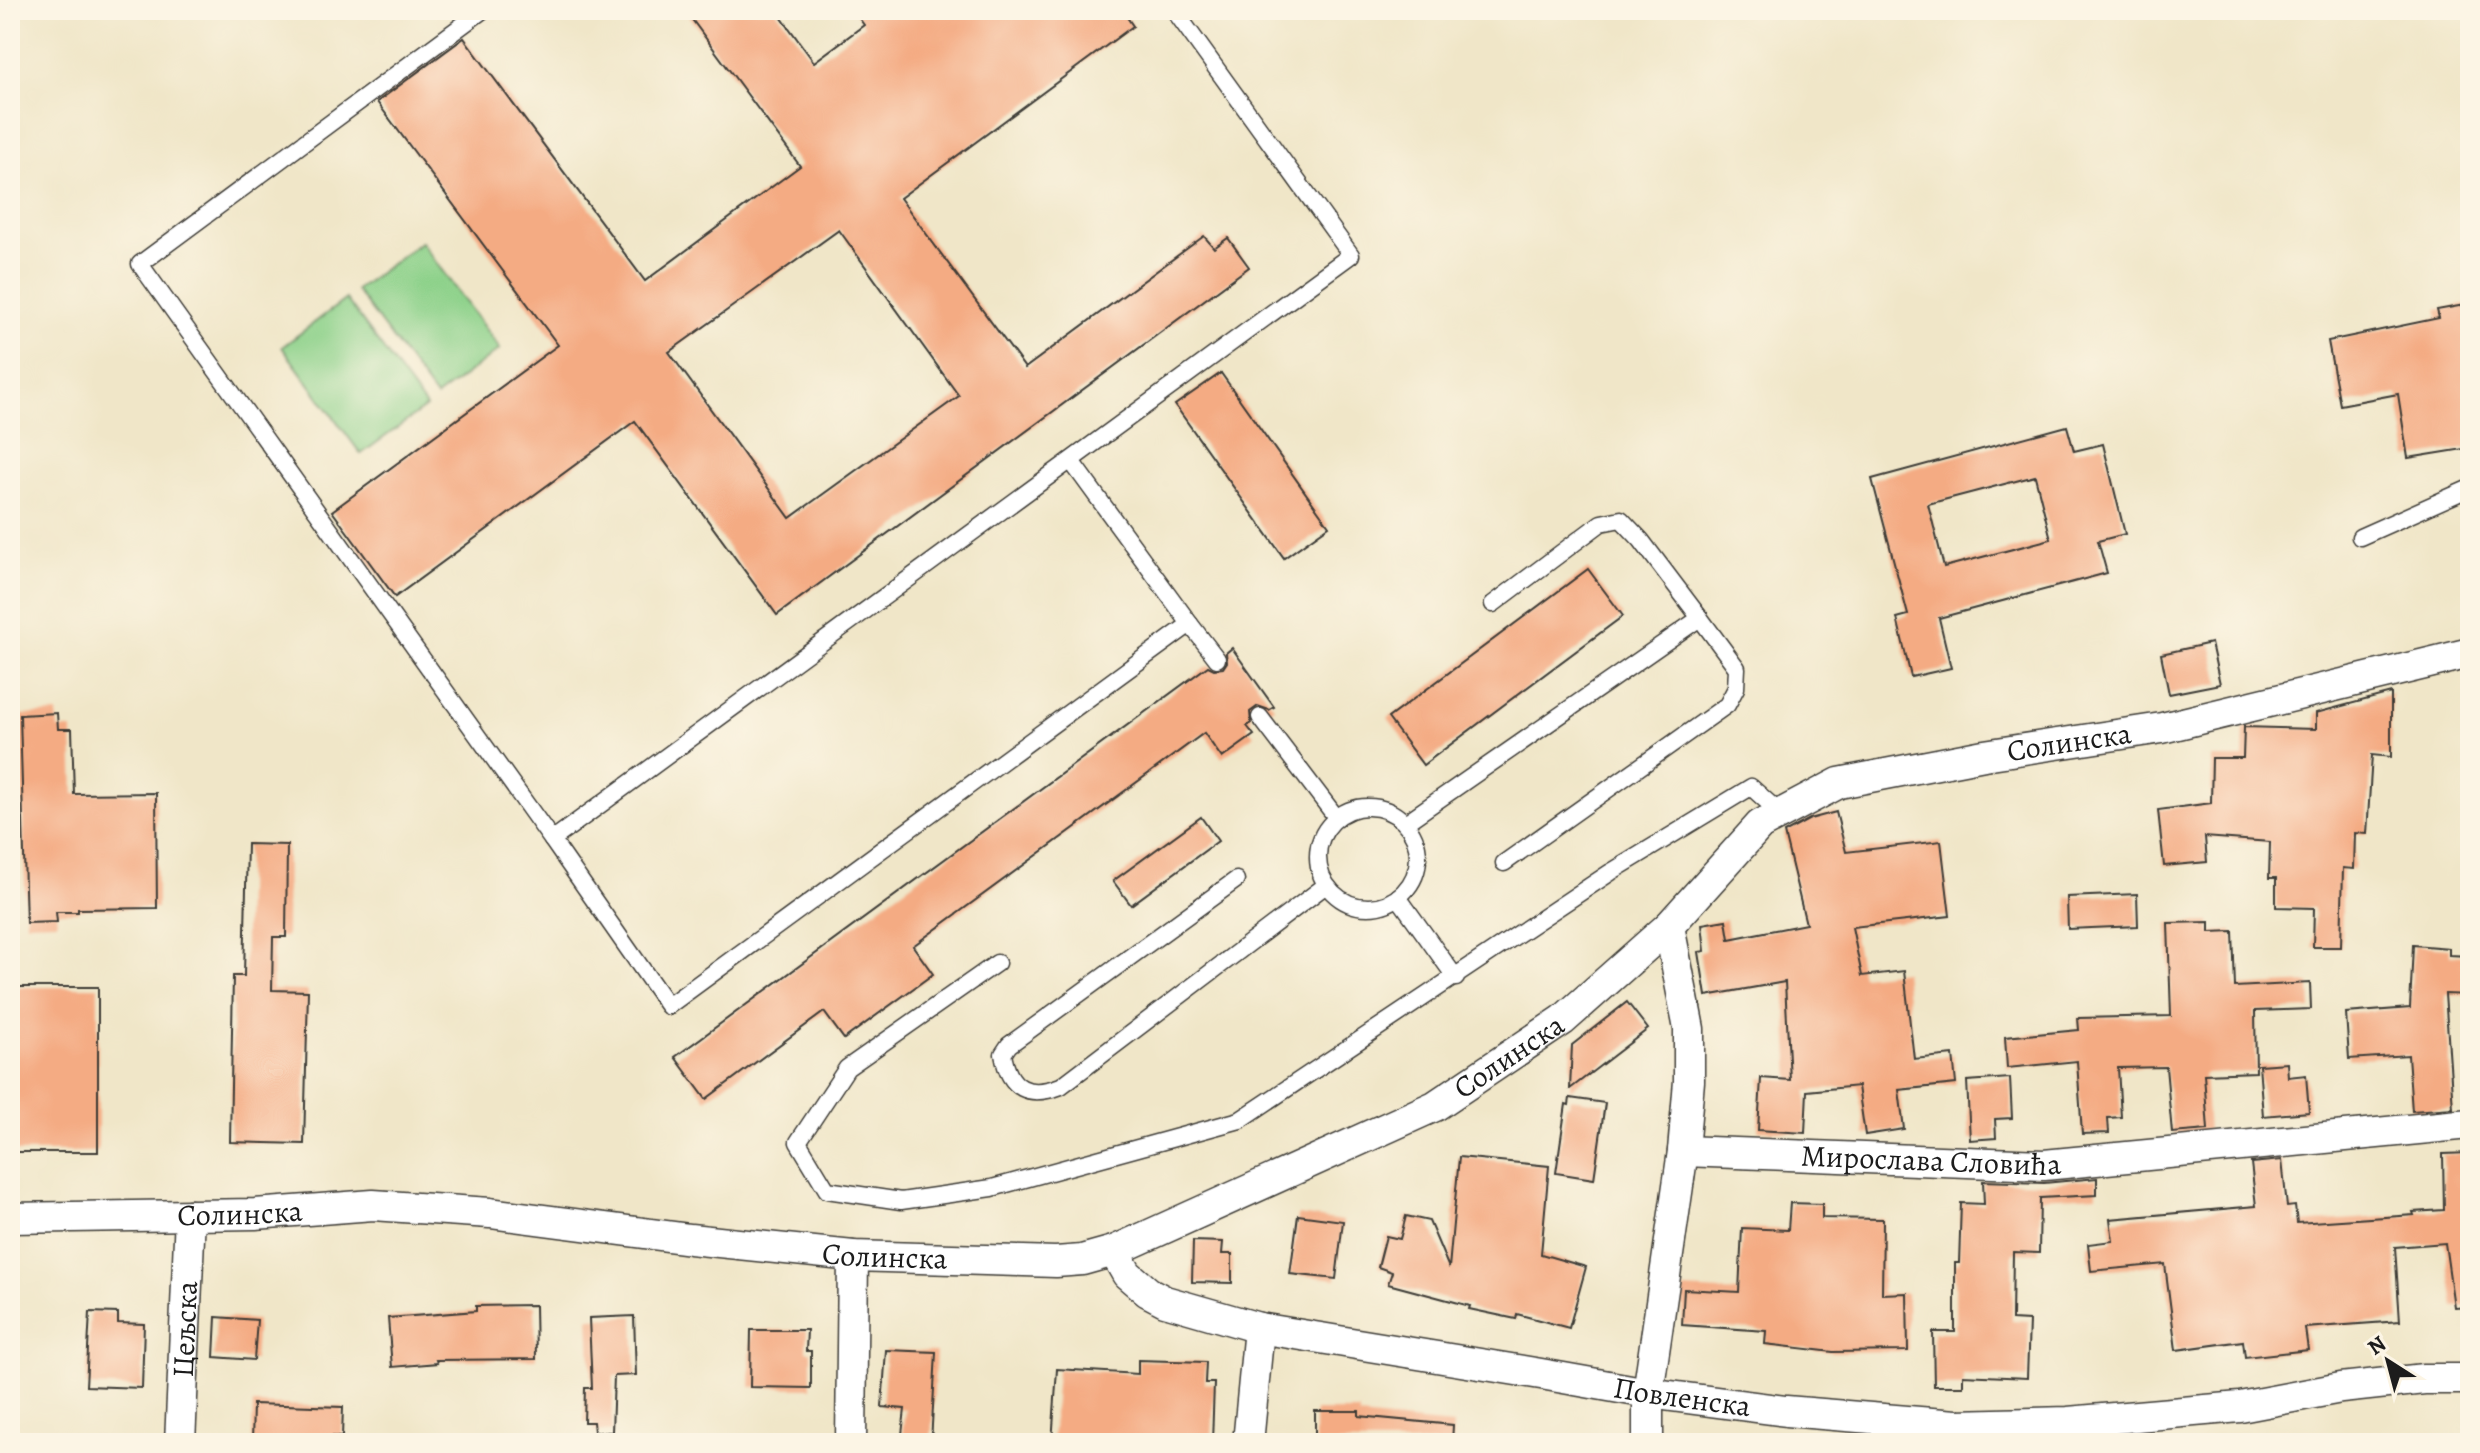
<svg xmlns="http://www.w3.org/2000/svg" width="2480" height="1453" font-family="Alegreya,serif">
<rect width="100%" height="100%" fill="#fcf5e5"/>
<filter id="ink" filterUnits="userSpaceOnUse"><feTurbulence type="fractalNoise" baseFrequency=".0125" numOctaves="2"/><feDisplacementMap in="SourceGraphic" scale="16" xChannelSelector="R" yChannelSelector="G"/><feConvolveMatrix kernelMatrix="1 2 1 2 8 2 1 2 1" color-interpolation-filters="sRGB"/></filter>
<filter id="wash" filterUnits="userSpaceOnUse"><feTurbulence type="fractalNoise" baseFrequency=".006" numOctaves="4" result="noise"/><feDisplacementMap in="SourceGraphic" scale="32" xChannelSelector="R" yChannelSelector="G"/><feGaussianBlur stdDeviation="1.8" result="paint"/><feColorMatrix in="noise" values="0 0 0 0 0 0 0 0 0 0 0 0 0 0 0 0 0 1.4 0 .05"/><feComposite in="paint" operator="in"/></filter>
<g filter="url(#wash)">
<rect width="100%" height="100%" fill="#f0e6c8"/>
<!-- green -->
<g fill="#8dd18a" stroke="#547653" stroke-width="2">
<path d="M421 242 500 349 436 397 356 290Z"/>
<path d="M346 299 426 407 361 454 282 347Z"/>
</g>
<g id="blocks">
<!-- building -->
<g fill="#f4ab83" fill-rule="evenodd">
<path d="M685 10H776L814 62 864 25 853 10H1122L1133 26 900 198 1025 368 1204 236 1214 248 1228 238 1249 267 777 615 635 421 395 597 332 511 558 345 377 102 464 38 645 281 800 166ZM839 230 959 396 790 518 669 352Z"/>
<path d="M2470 304V448L2408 458 2398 394 2340 405 2328 341 2439 318 2437 310Z"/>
<path d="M1221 373 1329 526 1284 558 1175 405Z"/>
<path d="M2067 426 2074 451 2103 444 2125 534 2098 541 2107 573 1939 618 1951 668 1911 677 1897 618 1908 615 1872 479ZM2035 476 2051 539 1944 567 1928 504Z"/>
<path d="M1588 569 1623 616 1423 765 1388 718Z"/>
<path d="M2211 643 2220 684 2169 694 2161 654Z"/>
<path d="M1232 648 1274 707 1269 710 1258 706 1250 712 1251 723 1247 726 1254 735 1222 758 1204 733 913 946 933 974 844 1039 824 1012 706 1099 675 1057 1208 666 1214 669 1223 668 1227 662 1226 653Z"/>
<path d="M2391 693V757L2372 755 2367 834 2355 833 2354 869 2343 868 2341 947H2313L2314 908 2276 907V878H2269L2270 842 2205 837 2207 862 2164 866 2158 810 2211 803 2212 758H2243L2244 727 2316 729V713Z"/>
<path d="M57 713 58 729H72L74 794 156 793 157 908 78 909V912H56L57 922 26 923 20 715Z"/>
<path d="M1836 812 1846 852 1941 841 1950 916 1852 927 1862 976 1904 971 1914 1059 1953 1055 1956 1084 1899 1090 1904 1129 1865 1135 1858 1086 1807 1091 1805 1133 1758 1130 1761 1078 1790 1080 1785 982 1706 996 1699 952 1705 951 1702 924 1726 920 1729 939 1806 924 1784 833 1810 819Z"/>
<path d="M1201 817 1218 841 1131 905 1113 881Z"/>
<path d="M247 844 287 845 286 937H273L272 990 308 991 304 1144 230 1142 233 976H244Z"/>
<path d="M2137 894 2138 926 2068 929 2067 897Z"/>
<path d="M2210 922V932L2233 931 2235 987 2310 983 2311 1009 2255 1011 2256 1072 2204 1074 2208 1130 2172 1133 2166 1067 2118 1068 2121 1117 2108 1118 2109 1133 2082 1134 2077 1061 2007 1068 2005 1037 2079 1030 2078 1018 2171 1016 2168 923Z"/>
<path d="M2413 945 2449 948V955L2470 956V995L2445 994 2453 1108 2412 1111 2408 1055 2349 1059 2346 1013 2410 1008Z"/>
<rect x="10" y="987" width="88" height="165"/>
<path d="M1627 1002 1648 1029 1570 1089 1572 1045Z"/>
<path d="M2287 1063 2288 1077 2306 1075 2309 1112 2263 1116 2259 1065Z"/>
<path d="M2010 1078 2012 1118 1995 1119 1996 1138 1970 1140 1967 1081Z"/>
<path d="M1570 1098 1605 1103 1594 1179 1556 1173 1566 1104 1569 1105Z"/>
<path d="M2470 1153V1306L2454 1307 2445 1243 2395 1247 2400 1321 2305 1328 2308 1350 2245 1357 2243 1341 2176 1350 2165 1264 2091 1271 2088 1244 2113 1241 2110 1219 2256 1206 2251 1163 2282 1160 2287 1207 2295 1206 2297 1223 2414 1215 2413 1212 2444 1210 2443 1154Z"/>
<path d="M1459 1157 1549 1166 1541 1254 1586 1267 1569 1328 1517 1314 1516 1319 1469 1309 1470 1306 1388 1284 1392 1272 1378 1267 1386 1236 1400 1239 1406 1216 1429 1221 1449 1268Z"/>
<path d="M2097 1178V1195L2040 1198 2039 1253 2013 1252 2012 1320 2029 1321 2027 1378 1963 1375V1386H1934L1933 1332H1955V1263H1959L1961 1203 1984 1204 1983 1181 2044 1183Z"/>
<path d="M1790 1203 1822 1204V1218L1883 1219 1882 1294 1907 1293 1908 1351 1833 1352 1765 1344 1766 1331 1682 1325 1684 1289 1739 1292 1742 1228 1788 1230Z"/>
<path d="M1298 1215 1343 1221 1336 1279 1290 1274Z"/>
<path d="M1193 1241 1223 1242 1222 1254H1232V1283L1192 1282Z"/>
<path d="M535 1305 536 1359 436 1360 437 1363 392 1367 388 1318 476 1311V1306Z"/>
<path d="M90 1312 118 1313V1323L144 1324 142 1388 86 1386Z"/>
<path d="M634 1316 636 1375 614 1376 612 1432H594L593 1422H584L585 1388H592L589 1318Z"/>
<path d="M216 1317 257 1320 254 1360 214 1357Z"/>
<path d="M751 1330H807L806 1351H811V1388L750 1387Z"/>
<path d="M886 1350 936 1352 931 1443H901L905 1409 882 1407Z"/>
<path d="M1138 1360 1206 1362 1205 1383H1214L1212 1443H1052L1057 1369 1138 1374Z"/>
<path d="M253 1404 343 1407 342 1437 312 1435V1443H252Z"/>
<path d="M1315 1411H1359V1416L1453 1425 1452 1443H1315Z"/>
</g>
</g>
</g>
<g filter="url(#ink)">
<use href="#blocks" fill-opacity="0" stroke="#3c3a36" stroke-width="2"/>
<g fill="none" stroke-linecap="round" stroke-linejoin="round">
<defs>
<g id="service">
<path d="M483 10 140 264 552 840 1351 255 1174 10"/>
<path d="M2360 537 2470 488"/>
<path d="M1190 624 1217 659"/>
<path d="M1260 717 1336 817"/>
<circle cx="1368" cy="857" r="50"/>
<path d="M1405 823 1700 618 1641 540 1621 519 1601 523 1493 604"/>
<path d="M552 840 668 1006 1190 624 1071 461"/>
<path d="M1504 863 1727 705 1736 688 1737 668 1700 618"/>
<path d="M1236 880 1009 1045 1003 1054C1009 1090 1029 1098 1061 1086L1326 885"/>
<path d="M1398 897 1456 978"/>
<path d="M997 963 847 1068 798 1142 827 1190 901 1201 992 1188 1240 1120 1611 872 1751 787 1781 814"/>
</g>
<g id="minor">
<path id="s1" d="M1683 1151 2044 1165 2470 1124"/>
<path id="s2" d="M10 1218 255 1214 373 1205 490 1213 690 1239 853 1256 1056 1262 1082 1260 1114 1251 1435 1106 1563 1020 1669 926 1760 825 1839 783 1984 755 2162 728 2470 653"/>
<path id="s3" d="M1114 1251 1127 1274 1148 1292 1165 1301 1259 1328 1541 1374 1648 1393 1786 1411 1956 1425 2068 1422 2240 1407 2341 1388 2424 1379H2470"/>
<path id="s4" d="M180 1443 190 1215"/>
<path d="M851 1443 853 1256"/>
<path d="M1248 1443 1259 1328"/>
<path d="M1648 1443V1393L1683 1151 1689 1081V1029L1669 926"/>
</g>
</defs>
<!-- service casing -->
<use href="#service" stroke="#3c3a36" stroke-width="19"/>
<!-- minor casing -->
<use href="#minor" stroke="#3c3a36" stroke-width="33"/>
<!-- service -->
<use href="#service" stroke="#fff" stroke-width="16"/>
<!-- minor -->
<use href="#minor" stroke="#fff" stroke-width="30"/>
</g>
</g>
<g text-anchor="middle" stroke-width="7" stroke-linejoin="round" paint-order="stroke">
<!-- street labels -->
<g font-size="30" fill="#1c1c1c" stroke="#fcf5e5">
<text dy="10" stroke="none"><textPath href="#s2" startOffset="2216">Солинска</textPath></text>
<text dy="10" stroke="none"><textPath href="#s2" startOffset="1550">Солинска</textPath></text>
<text dy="10" stroke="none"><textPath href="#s1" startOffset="248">Мирослава Словића</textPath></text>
<text dy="10" stroke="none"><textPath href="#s2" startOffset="230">Солинска</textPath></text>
<text dy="10" stroke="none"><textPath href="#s2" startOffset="878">Солинска</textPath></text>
<text dy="10" stroke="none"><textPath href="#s4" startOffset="114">Цељска</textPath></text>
<text dy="10" stroke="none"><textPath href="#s3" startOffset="600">Повленска</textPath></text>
</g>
</g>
<!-- margin -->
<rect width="2480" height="1453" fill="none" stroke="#fcf5e5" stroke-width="40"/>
<!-- north arrow -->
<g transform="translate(2388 1361) rotate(324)" stroke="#fcf5e5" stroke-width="6" paint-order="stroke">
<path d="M0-6L14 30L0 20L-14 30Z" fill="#1c1c1c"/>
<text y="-12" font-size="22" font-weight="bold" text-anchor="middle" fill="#1c1c1c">N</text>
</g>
</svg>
